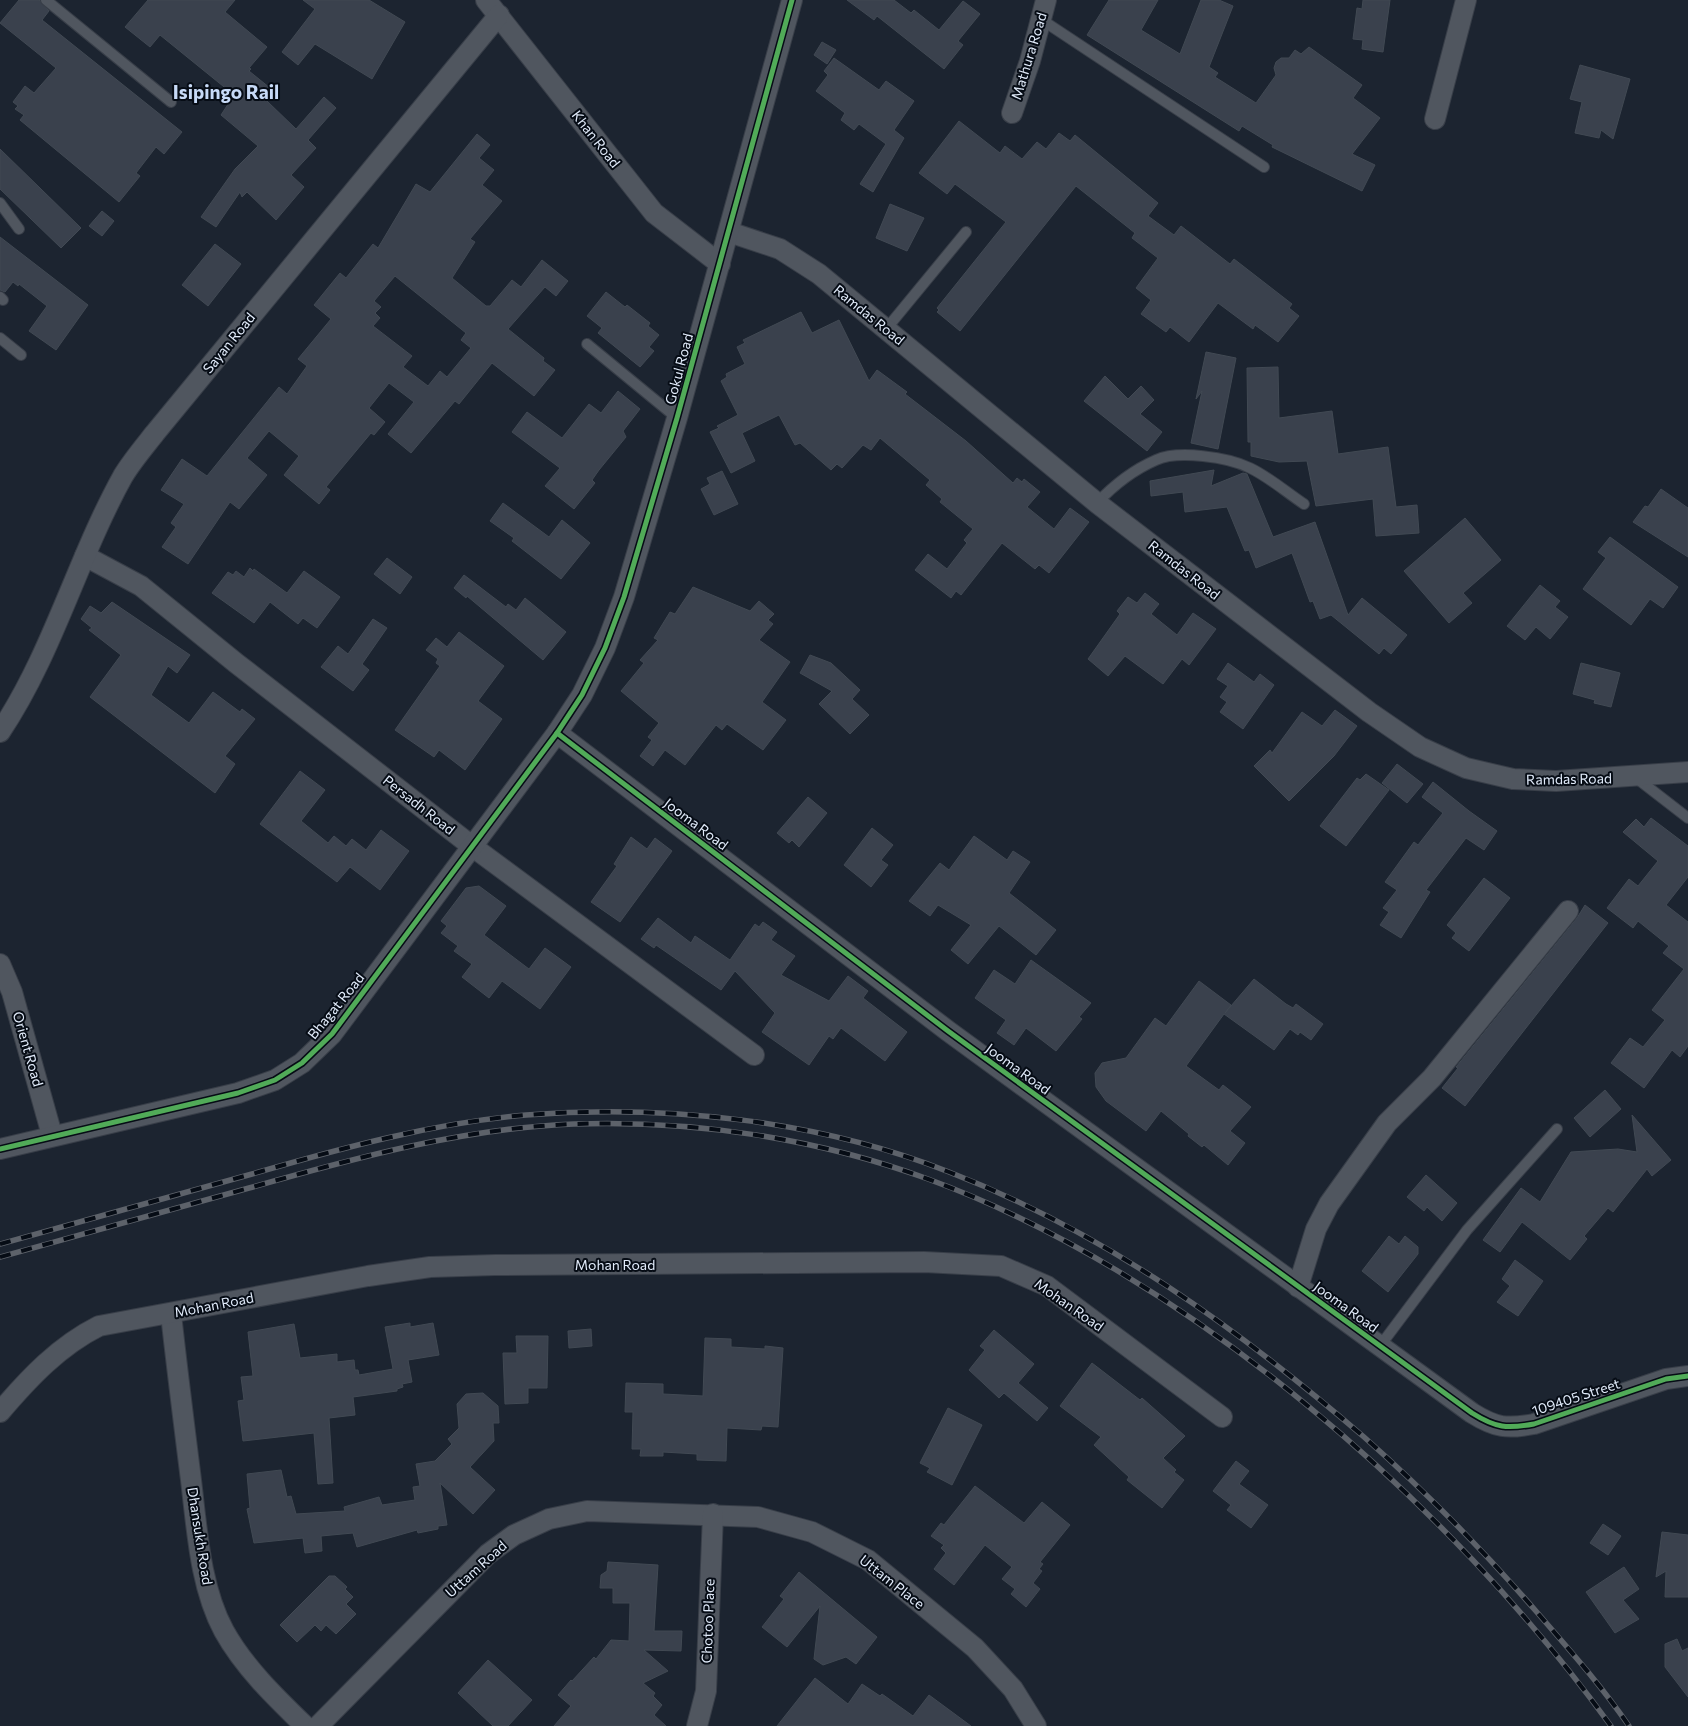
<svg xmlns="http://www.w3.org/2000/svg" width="1688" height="1726" font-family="Commissioner,sans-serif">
<rect width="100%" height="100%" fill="#1c2430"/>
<!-- building -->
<g fill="#3a414d" stroke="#414953" fill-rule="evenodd">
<path d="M19 0H39L49 11 42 20 182 132 164 154 156 147 136 173 140 176 119 202 20 120 24 115 15 109 18 106 13 102 25 86 34 93 56 68 0 23Z"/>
<path d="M148 0H235L225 12 267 47 249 68 251 69 249 71 275 92 267 101 296 129 324 97 336 108 308 140 316 148 291 175 304 187 276 220 247 192 242 197 240 192 216 227 201 217 235 169 258 146 221 115 234 95 160 35 150 47 125 27Z"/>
<path d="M303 0H369L405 22 372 79 315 44 298 65 282 52 315 9Z"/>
<path d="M847 0H894L911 13 914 10 939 30 963 1 980 14 958 41 963 45 944 69 877 16 874 20Z"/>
<path d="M1109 0H1158L1141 30 1180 54 1201 0H1219L1233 6 1209 67 1218 73 1215 77 1256 103 1276 75 1274 68 1276 62 1281 58H1289L1295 50 1301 54 1309 47 1362 85 1353 98 1380 118 1352 154 1375 165 1362 191 1272 147 1273 145 1242 126 1239 131 1087 35Z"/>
<path d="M1363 0H1390L1383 52 1362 49 1363 40 1353 39 1357 8 1362 9Z"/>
<path d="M822 42 836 50 827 64 814 55Z"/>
<path d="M834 58 879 90 886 81 914 101 894 130 904 138 873 192 860 184 886 144 859 124 854 130 841 120 845 113 816 91 828 75 824 71Z"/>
<path d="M1580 65 1630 79 1613 139 1601 130 1599 138 1575 133 1582 102 1570 99Z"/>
<path d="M959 121 1000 153 1005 146 1022 159 1037 142 1046 149 1059 133 1070 141 1075 135 1158 203 1148 216 1174 235 1181 226 1230 264 1234 259 1292 304 1289 308 1299 316 1278 342 1255 325 1253 329 1218 303 1189 342 1170 327 1166 332 1141 314 1151 300 1136 288 1158 258 1132 238 1135 233 1076 186 960 331 937 312 939 310 937 308 1006 222 955 184 947 194 919 173Z"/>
<path d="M477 134 490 145 479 158 494 170 482 185 502 201 470 239 475 242 452 278 486 306H490L512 280 521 287 542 260 568 281 556 296 545 287 508 329 544 358 543 361 555 370 534 396 492 363 459 404 455 401 411 453 388 434 414 402 389 383 369 408 385 422 374 435 371 433 326 487 330 490 319 504 284 475 299 456 269 431 247 458 267 475 239 509 230 502 188 564 162 547 176 527 171 523 184 504 161 490 182 459 207 476 279 387 287 394 307 366 298 359 331 319 314 305 340 273 346 278 373 244 378 248 416 184 430 192ZM395 276 466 333 461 340 471 348 447 377 440 371 428 386 403 367 412 356 373 326 380 318 375 313 381 307 374 301Z"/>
<path d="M0 149 81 228 61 248 0 189Z"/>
<path d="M890 204 924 218 907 251 876 238Z"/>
<path d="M102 211 114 221 102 236 89 226Z"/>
<path d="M0 237 88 305 56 350 29 331 47 306 19 284 18 286 13 282 5 292 0 290Z"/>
<path d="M215 244 241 264 208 306 182 285Z"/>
<path d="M606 292 625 307 627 305 650 323 648 326 659 335 649 347 654 351 640 367 598 333 602 328 587 316Z"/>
<path d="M801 312 812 333 839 320 869 381 877 370 907 392 905 394 966 441 1013 483 1017 478 1022 482 1024 479 1040 492 1027 507 1054 529 1070 508 1089 522 1049 573 1039 565 1035 569 1002 543 961 595 956 591 951 598 915 570 928 554 947 569 967 543 964 540 973 529 940 502 942 499 926 485 930 480 880 438 871 450 863 445 842 468 837 464 831 470 800 443 795 445 779 415 742 433 755 461 731 473 710 432 719 428 717 426 738 415 721 381 727 377 726 374 745 364 737 347 745 343 743 340Z"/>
<path d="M1206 352 1236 358 1218 449 1191 443 1202 391 1196 399Z"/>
<path d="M1278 367 1279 418 1332 411 1338 454 1388 447 1396 507 1417 505 1419 533 1376 536 1373 499 1316 506 1307 461 1279 462 1251 456V442H1248L1247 368Z"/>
<path d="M1105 376 1128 399 1141 386 1154 400 1140 414 1162 432 1147 451 1084 401Z"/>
<path d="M618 391 640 409 623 431 626 437 599 470 592 480 595 483 574 509 545 486 560 468 512 432 527 412 562 438 589 404 601 413Z"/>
<path d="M1214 470 1211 486 1243 473 1247 474 1273 537 1315 522 1348 615 1362 598 1407 635 1391 654 1384 648 1379 654 1331 615 1320 619 1313 601 1310 602 1292 553 1256 568 1249 550 1245 551 1227 507 1185 512 1183 492 1151 496 1150 481Z"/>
<path d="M722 471 738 504 714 515 701 489 710 484 707 478Z"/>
<path d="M1661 489 1688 508V557L1633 522 1645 506 1648 507Z"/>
<path d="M503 503 549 537 562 520 590 543 561 579 512 541 514 538 490 521Z"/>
<path d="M1465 518 1501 560 1463 593 1472 603 1449 623 1404 571Z"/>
<path d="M1610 537 1678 587 1663 608 1650 599 1631 625 1583 589 1606 558 1598 552Z"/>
<path d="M387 558 412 577 400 594 374 574Z"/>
<path d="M250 568 253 571 254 569 287 593 304 571 340 597 317 628 303 618 298 624 270 602 254 623 212 593 228 572 233 575 236 571 244 577Z"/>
<path d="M464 575 506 607 508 604 516 610 525 598 566 632 543 660 467 596 466 598 454 588Z"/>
<path d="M1540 585 1560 601 1555 607 1568 617 1550 639 1536 627 1525 640 1507 626Z"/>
<path d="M693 587 750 611 759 601 774 614 768 620 773 624 759 640 790 662 762 702 786 720 763 750 727 724 722 730 716 725 685 765 665 750 653 766 640 756 652 740 648 737 659 723 621 691 644 663 640 660 658 640 654 638 670 612 675 614Z"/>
<path d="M1145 593 1159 604 1151 614 1177 635 1193 613 1216 629 1189 665 1182 659 1163 684 1125 656 1108 676 1088 659 1120 614 1117 611 1128 597 1137 603Z"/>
<path d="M112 602 190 655 177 673 168 666 151 695 189 723 213 692 240 712 242 709 255 719 225 756 235 764 215 793 90 697 121 655 89 630 92 628 81 619 90 606 101 613Z"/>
<path d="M373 619 387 628 362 664 369 670 353 691 321 667 338 646 348 654Z"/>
<path d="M459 632 504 666 478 701 502 719 465 770 439 750 434 757 395 730 440 666 436 663 438 659 426 650 436 638 447 647Z"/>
<path d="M810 655 831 663 860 690 852 699 869 715 850 734 819 704 832 691 800 673Z"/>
<path d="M1228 663 1254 682 1260 674 1274 685 1243 729 1220 712 1227 702 1220 697 1228 686 1217 679Z"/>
<path d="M1581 663 1620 673 1611 707 1594 703 1595 700 1573 694Z"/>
<path d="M1335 710 1357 726 1334 756 1289 801 1254 766 1270 750 1272 753 1302 712 1322 726Z"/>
<path d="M1397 764 1423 784 1407 803 1382 783Z"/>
<path d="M300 771 325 790 301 821 328 843 334 836 346 846 352 839 366 850 381 830 409 851 380 890 350 867 337 882 260 824Z"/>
<path d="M1366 774 1389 790 1346 846 1320 826 1357 778 1360 780Z"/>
<path d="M1433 782 1469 811 1497 831 1484 850 1466 838 1426 890 1430 892 1401 938 1380 925 1389 912 1383 908 1397 890 1385 882 1414 842 1418 845 1443 813 1422 797Z"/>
<path d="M808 797 827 813 799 847 792 840 789 843 777 833Z"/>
<path d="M1651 818 1688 846V877L1666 905 1688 922V1046L1680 1057 1672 1050 1644 1088 1611 1063 1630 1038 1643 1047 1665 1020 1652 1010 1684 969 1663 953 1669 946 1638 921 1633 928 1607 908 1629 879 1638 886 1658 861 1623 832 1636 819 1644 827Z"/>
<path d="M872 828 893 845 881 860 888 865 871 887 844 865Z"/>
<path d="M974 836 1007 860 1013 851 1030 862 1009 893 1056 930 1036 955 999 926 968 964 951 950 971 925 938 905 930 916 909 901 940 863 949 870Z"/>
<path d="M631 837 647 849 655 838 672 851 620 922 591 902 617 866 614 864Z"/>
<path d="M1484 878 1510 898 1469 951 1452 938 1456 933 1447 925Z"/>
<path d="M479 886 506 906 484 935 529 969 545 948 571 967 540 1009 502 981 489 998 462 977 472 964 454 951 458 946 441 933 447 926 441 921 466 888Z"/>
<path d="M1585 905 1608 923 1465 1106 1442 1088 1458 1068 1456 1067 1577 918Z"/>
<path d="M658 918 691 943 695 936 730 960 755 924 759 927 763 922 777 932 771 940 795 956 781 975 829 1001 848 976 868 991 863 998 907 1032 885 1061 841 1028 833 1039 829 1036 809 1065 762 1032 775 1013 735 971 721 990 656 945 654 948 641 939Z"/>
<path d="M1031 960 1091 1003 1079 1017 1082 1019 1056 1051 1026 1028 1014 1045 997 1033 1006 1020 975 998 994 970 1015 984Z"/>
<path d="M1254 979 1286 1004 1293 1008 1296 1004 1323 1024 1311 1040 1300 1032 1298 1035 1290 1029 1274 1050 1224 1014 1186 1066 1219 1090 1223 1085 1251 1107 1230 1131 1245 1143 1228 1165 1204 1145 1202 1147 1188 1136 1189 1134 1161 1111 1146 1131 1106 1101 1096 1087 1095 1073 1102 1063 1126 1058 1155 1018 1166 1026 1199 981 1231 1005 1225 1013Z"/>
<path d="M1605 1090 1621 1109 1590 1137 1574 1118Z"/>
<path d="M1632 1115 1671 1160 1652 1176 1647 1169 1613 1212 1608 1208 1584 1236 1587 1239 1570 1260 1522 1222 1500 1252 1483 1240 1521 1188 1540 1202 1571 1152 1618 1149 1637 1152Z"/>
<path d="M1426 1175 1457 1203 1442 1221 1427 1207 1424 1211 1407 1197Z"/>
<path d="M1389 1236 1399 1244 1405 1236 1418 1247V1254L1388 1292 1362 1271Z"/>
<path d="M1515 1260 1543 1281 1518 1316 1497 1302 1510 1286 1502 1279Z"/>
<path d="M410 1323V1327L433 1323 439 1355 408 1360 412 1382 402 1384 403 1387 397 1389V1391L353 1397 355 1415 329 1418 333 1483 318 1484 314 1433 243 1441 238 1401 244 1400 241 1377 253 1376 248 1332 294 1324 300 1358 337 1354V1362L354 1360 355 1370H358L359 1375 393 1369 385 1327Z"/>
<path d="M591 1329 592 1346 569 1348 568 1331Z"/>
<path d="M994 1330 1034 1364 1018 1383 1048 1408 1037 1421 1004 1393 999 1398 969 1370 985 1350 980 1346Z"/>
<path d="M516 1336H548L547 1388H528V1403L505 1404 503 1353H517Z"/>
<path d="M705 1338 731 1339V1347L765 1349V1346L783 1348 778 1427 762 1426 761 1430 727 1428 726 1461 697 1460V1454L663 1452V1456H640L641 1449H632L633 1412H625L626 1383 663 1384V1394L703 1396Z"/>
<path d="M1092 1363 1140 1400 1142 1398 1185 1436 1163 1458 1176 1470 1174 1472 1184 1480 1162 1508 1127 1480 1129 1477 1094 1445 1101 1437 1060 1406Z"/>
<path d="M483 1393 498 1406 499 1423H493L494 1441 470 1467 495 1490 473 1514 440 1483 447 1525 438 1526V1529L418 1533 417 1530 357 1547 353 1533 321 1536 322 1551 305 1553 303 1538 254 1543 247 1509 250 1508 247 1474 281 1470 287 1497 291 1496 296 1514 345 1511 344 1507 379 1497 382 1505 415 1500 413 1487 420 1486 416 1464 435 1461 452 1444 448 1439 459 1428 457 1404 466 1394Z"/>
<path d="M948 1408 982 1425 952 1485 927 1472 930 1468 920 1463Z"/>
<path d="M1236 1461 1249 1471 1239 1484 1268 1505 1251 1528 1227 1510 1231 1505 1213 1491Z"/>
<path d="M975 1486 1024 1523 1042 1502 1070 1525 1040 1562 1043 1564 1039 1569 1042 1571 1033 1583 1040 1589 1026 1607 1011 1594 1015 1589 1002 1579 1012 1567 985 1545 954 1585 934 1569 946 1553 941 1548 944 1545 931 1536 941 1523 944 1525Z"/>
<path d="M1603 1524 1621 1536 1608 1555 1590 1543Z"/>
<path d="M1662 1532 1688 1535V1597H1665L1666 1571 1656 1577Z"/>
<path d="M608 1562 658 1565 654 1631H682L681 1651 644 1650 668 1671 643 1683 655 1693 653 1696 662 1705 654 1715 666 1726H554L571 1706 558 1695 571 1680 572 1681 594 1657 596 1659 611 1640 629 1641 630 1603H613V1588H600L601 1575 607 1571Z"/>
<path d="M1624 1567 1639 1589 1623 1600 1639 1619 1615 1633 1586 1592Z"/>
<path d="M799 1572 877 1637 856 1664 846 1657 823 1665 814 1659 820 1606 787 1647 762 1627 784 1599 780 1596Z"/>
<path d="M329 1576H335L347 1587 345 1589 353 1597 346 1604 356 1614 336 1634 326 1625 321 1631 315 1625 297 1642 280 1625Z"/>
<path d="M1677 1639 1682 1651 1688 1648V1697L1665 1667V1644Z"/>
<path d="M488 1660 532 1700 508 1726H493L458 1693Z"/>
<path d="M815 1678 848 1704 862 1684 880 1696 882 1694 913 1716 929 1695 971 1726H777Z"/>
</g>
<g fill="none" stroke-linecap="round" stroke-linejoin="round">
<defs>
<g id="lane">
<path d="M46 0 171 102"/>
<path d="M1042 20 1264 167"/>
<path d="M0 203 19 229"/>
<path d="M0 297 3 300"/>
<path d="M887 328 966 232"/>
<path d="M0 338 21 355"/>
<path d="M587 344 677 418"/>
<path d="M1097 503C1113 486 1133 470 1156 460 1178 450 1228 457 1250 468 1269 477 1286 492 1304 504"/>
<path d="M1635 777 1688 818"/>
<path d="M1380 1346 1467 1230 1557 1129"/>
</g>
<g id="street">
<path d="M486 0 654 213 720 264"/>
<path d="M1012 113 1030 61 1046 0"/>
<path d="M1435 119 1466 0"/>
<path d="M729 232 780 249 819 274 1097 503 1369 712 1420 747 1466 768 1513 779 1556 781 1688 772"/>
<path d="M85 556 141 586 236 663 473 847 754 1055"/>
<path d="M0 732C53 653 77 559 123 476 132 461 144 447 155 433L499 15"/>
<path d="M557 733 948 1031 1472 1413C1496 1428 1507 1429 1534 1424L1666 1379 1688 1376"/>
<path d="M0 964 12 992 52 1135"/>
<path d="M0 1149 238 1093 275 1080 302 1063 332 1034 557 733 582 695 605 648 624 597 677 418 792 0"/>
<path d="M1298 1287 1316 1229 1329 1204 1387 1123 1432 1078 1568 911"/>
<path d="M171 1314C177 1369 184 1424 191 1480 197 1529 200 1587 224 1631 244 1667 275 1697 305 1726"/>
<path d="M0 1412C29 1378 59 1346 99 1326L368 1276 430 1267 495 1265 924 1262 1001 1266 1047 1286 1222 1417"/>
<path d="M318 1726 488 1554 514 1535 549 1519 587 1511 758 1517 812 1532 868 1560 975 1648 1013 1689 1036 1726"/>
<path d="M697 1726 706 1691 713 1514"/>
</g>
</defs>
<!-- lane casing -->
<use href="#lane" stroke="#383e48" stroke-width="12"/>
<!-- street casing -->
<use href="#street" stroke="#383e48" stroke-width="22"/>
<!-- lane -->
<use href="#lane" stroke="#50565f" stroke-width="10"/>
<!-- street -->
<use href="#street" stroke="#50565f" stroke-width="20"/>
<defs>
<g id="rail">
<path d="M0 1244C84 1221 168 1197 252 1174 342 1148 433 1123 526 1115 665 1104 818 1120 949 1172 1104 1232 1239 1329 1364 1437 1425 1491 1481 1548 1535 1610 1567 1647 1601 1685 1629 1726"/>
<path d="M0 1257C83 1234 166 1211 249 1188 355 1158 464 1128 574 1124 694 1120 816 1138 928 1179 1188 1274 1450 1504 1611 1726"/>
</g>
</defs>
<!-- rail casing -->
<use href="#rail" stroke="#5d626a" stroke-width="5.5"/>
<!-- rail -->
<use href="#rail" stroke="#060c15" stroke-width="4" stroke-dasharray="11" stroke-linecap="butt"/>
<defs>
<g id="cycleway">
<path d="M557 733 948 1031 1472 1413C1496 1428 1507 1429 1534 1424L1666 1379 1688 1376"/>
<path d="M0 1149 238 1093 275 1080 302 1063 332 1034 557 733 582 695 605 648 624 597 677 418 792 0"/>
</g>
</defs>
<!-- cycleway casing -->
<use href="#cycleway" stroke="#060c15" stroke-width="8"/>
<!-- cycleway -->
<use href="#cycleway" stroke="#51ab58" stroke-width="5"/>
</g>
<g text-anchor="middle" stroke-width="4" stroke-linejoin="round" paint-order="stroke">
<!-- street labels -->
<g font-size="14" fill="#e2ecfb" stroke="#060c15">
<text transform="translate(1029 56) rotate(-73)" y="5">Mathura Road</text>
<text transform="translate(596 139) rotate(52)" y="5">Khan Road</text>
<text transform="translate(869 315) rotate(39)" y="5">Ramdas Road</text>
<text transform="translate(229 343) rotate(-51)" y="5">Sayan Road</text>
<text transform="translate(679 369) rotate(-75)" y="5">Gokul Road</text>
<text transform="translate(1184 570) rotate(38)" y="5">Ramdas Road</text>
<text transform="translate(1569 779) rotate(-1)" y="5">Ramdas Road</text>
<text transform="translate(419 805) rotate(38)" y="5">Persadh Road</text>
<text transform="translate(696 824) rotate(37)" y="5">Jooma Road</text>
<text transform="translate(336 1006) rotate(-51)" y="5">Bhagat Road</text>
<text transform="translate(28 1049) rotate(74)" y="5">Orient Road</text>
<text transform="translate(1018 1069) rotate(36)" y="5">Jooma Road</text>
<text x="615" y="1270">Mohan Road</text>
<text transform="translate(214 1305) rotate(-11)" y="5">Mohan Road</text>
<text transform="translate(1069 1305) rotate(35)" y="5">Mohan Road</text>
<text transform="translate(1346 1307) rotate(36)" y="5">Jooma Road</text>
<text transform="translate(1576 1397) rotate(-18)" y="5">109405 Street</text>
<text transform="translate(200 1536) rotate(81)" y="5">Dhansukh Road</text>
<text transform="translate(476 1569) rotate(-42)" y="5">Uttam Road</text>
<text transform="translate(892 1582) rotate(38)" y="5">Uttam Place</text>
<text transform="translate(708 1621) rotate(-88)" y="5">Chotoo Place</text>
</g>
<!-- district labels -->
<g font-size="19" font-weight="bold" fill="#c7daf7" stroke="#060c15">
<text x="226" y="99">Isipingo Rail</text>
</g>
</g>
</svg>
